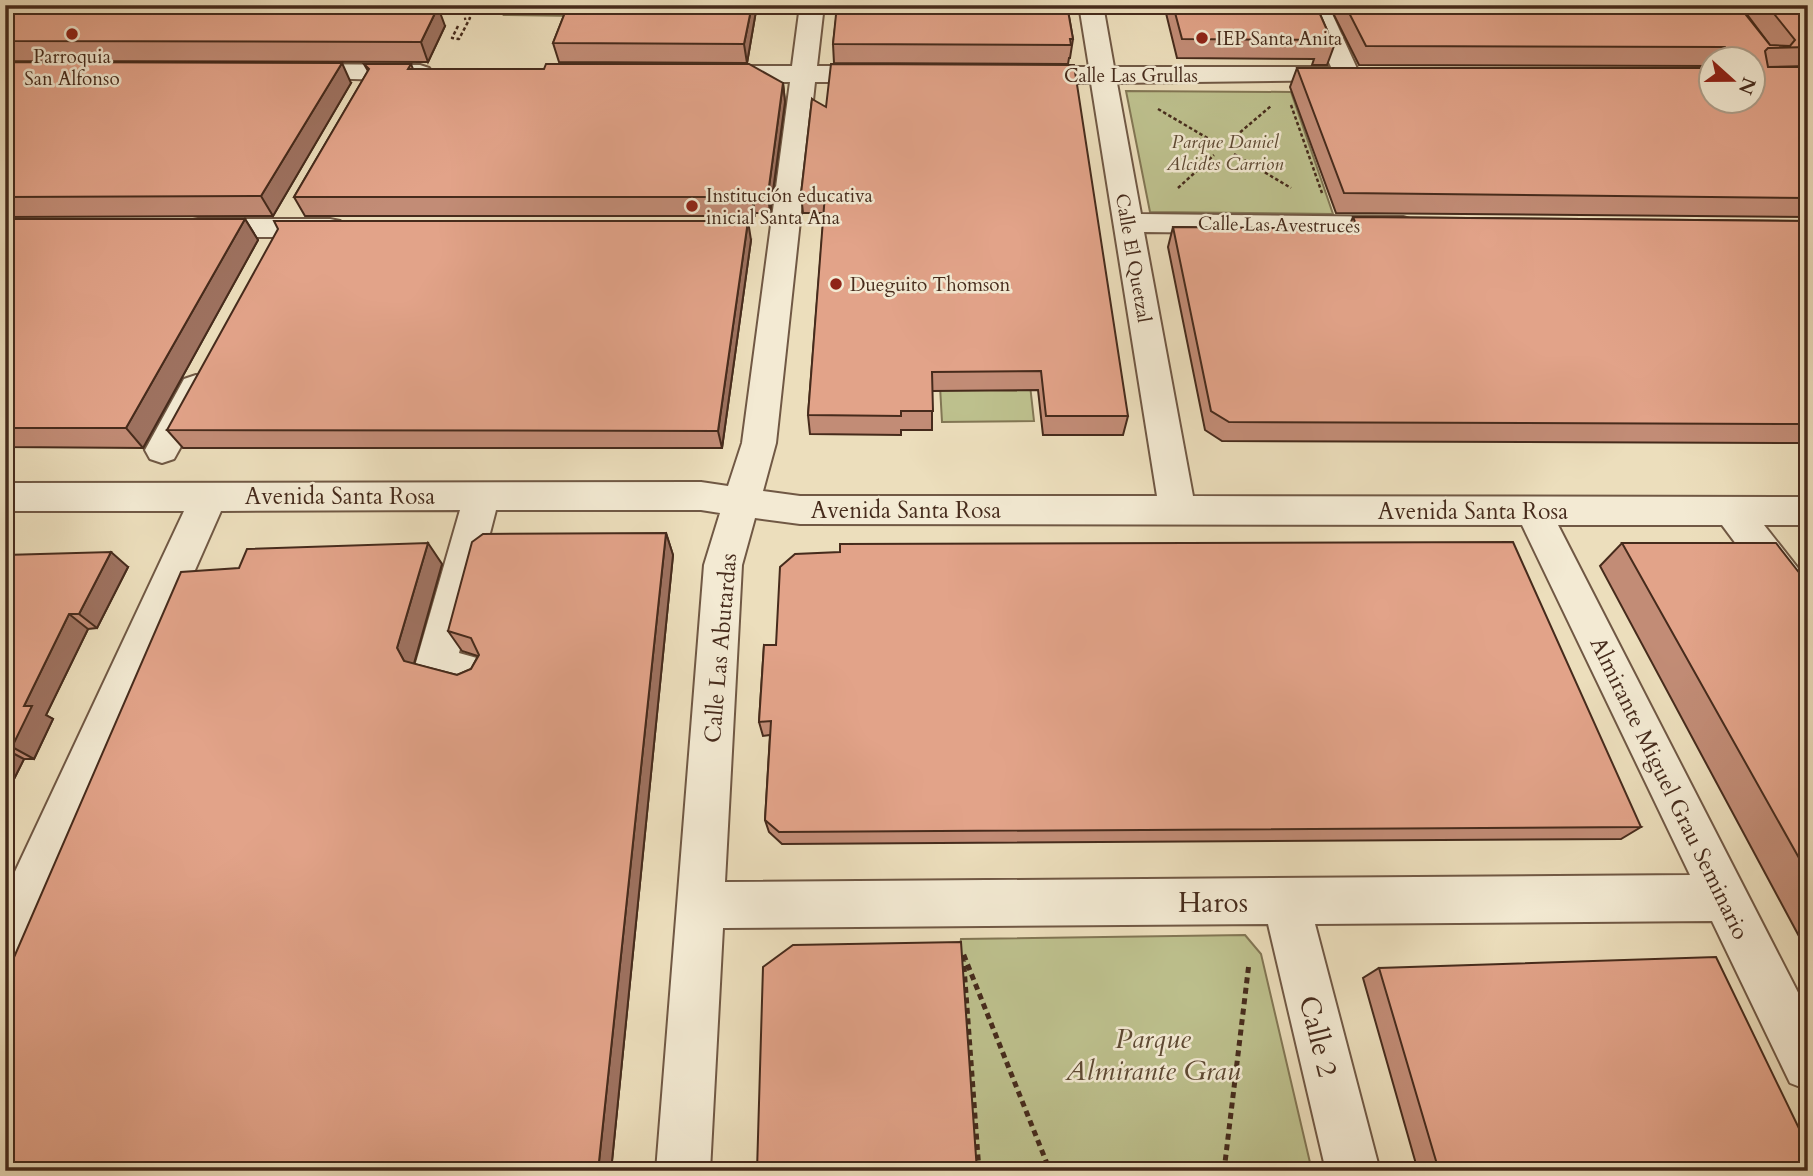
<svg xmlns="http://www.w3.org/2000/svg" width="1813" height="1176" font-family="Cardo,serif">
<rect width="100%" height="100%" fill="#ecdebc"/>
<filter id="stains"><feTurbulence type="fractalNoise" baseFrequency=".00286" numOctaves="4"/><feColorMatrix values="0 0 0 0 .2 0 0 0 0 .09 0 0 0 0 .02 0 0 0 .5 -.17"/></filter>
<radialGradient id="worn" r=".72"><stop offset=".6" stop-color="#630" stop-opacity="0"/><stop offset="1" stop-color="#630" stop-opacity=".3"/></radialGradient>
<!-- green -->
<g fill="#bdc08d" stroke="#827654" stroke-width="2">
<path d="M509 5H652L649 17 504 15Z"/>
<path d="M1126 91 1291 92 1333 214 1150 212Z"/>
<path d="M1030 385 1034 421 942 422 940 386Z"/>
<path d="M1245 935 1261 954 1312 1171H974L959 956 961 939Z"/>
</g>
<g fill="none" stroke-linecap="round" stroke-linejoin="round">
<defs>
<g id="minor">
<path d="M800 5H824L817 66H882L891 69 895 74 891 79 882 82H815L776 443 763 491 800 496H1157L1091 83H1022L1013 80 1009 75 1013 70 1022 67H1089L1079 5H1103L1114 67H1331L1304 5H1328L1360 75 1356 80 1117 83 1141 214 1403 217 1413 220 1418 226 1413 232 1403 235 1144 232 1193 496 1808 497V525H1764L1808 581V626L1794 622 1722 525H1558L1808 1012V1090L1790 1083 1712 921 1315 924 1380 1171H1326L1268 924 723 928 710 1171H656L704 565 720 513 701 510H496L459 653 484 660 490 673 484 686 470 691 421 678 415 666 460 510 221 511 22 963 5 970V893L184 511H5V483L701 482 728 486 742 443 790 82H714L705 79 701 74 705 69 714 66H792ZM755 518 800 524 1522 525 1690 875 725 882 742 565Z"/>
<path d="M294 64 420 65 429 68 433 73 429 78 420 81 285 77 281 72 285 67Z"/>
<path d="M198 219H330L340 221 345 228 340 235 330 237H198L188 235 183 228 188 221Z"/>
<path d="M196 375 208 379 213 387 179 450 174 459 162 463 150 459 145 450 184 379Z"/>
</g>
</defs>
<!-- minor casing -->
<use href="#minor" stroke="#705844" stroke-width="4"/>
<!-- path-far1 -->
<g stroke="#462b1c" stroke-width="2.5" stroke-dasharray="3.5 2.5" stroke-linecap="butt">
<path d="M458 26 452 38 459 39 470 18 464 19"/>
<path d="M1291 105 1322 193"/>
<path d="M1158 109 1209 139"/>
<path d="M1231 140 1271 106"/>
<path d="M1234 154 1291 188"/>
<path d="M1178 188 1214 155"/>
</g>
<!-- path -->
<g stroke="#462b1c" stroke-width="5" stroke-dasharray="6 4.5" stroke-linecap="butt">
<path d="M979 1171 963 953 1050 1171"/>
<path d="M1224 1171 1249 963"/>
</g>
<!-- minor -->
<use href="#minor" fill="#f3ead3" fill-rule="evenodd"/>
</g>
<!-- wall -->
<g fill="#c28c76" stroke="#462b1c" stroke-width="2">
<path d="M5 5H399L398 7 445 26 428 62 5 61Z"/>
<path d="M568 5H799L797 11H756L747 63 559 62 553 43Z"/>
<path d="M825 5H1067L1073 39 1070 58H1069L1068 64 834 63 833 44 837 11H826Z"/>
<path d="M1164 5H1316L1334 46 1327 65H1312L1314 59 1177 58Z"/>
<path d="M1329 5H1738L1770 45 1740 5H1808V66L1768 67H1808V217L1336 213 1290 87 1297 68 1712 102 1754 60H1712V66L1359 65Z"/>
<path d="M5 62 351 83 273 216 5 217Z"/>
<path d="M364 64H411L413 69 783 83 785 102 770 213H755V216H305L294 197 368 71Z"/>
<path d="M812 99 1128 416 1123 435H1043L1038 390 932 391V430H901V435L810 434 808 415 824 213H803L801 194Z"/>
<path d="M1353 217 1808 221V443L1222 441 1205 430 1168 247 1173 227 1348 229Z"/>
<path d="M5 219H245L258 240 143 448 5 447Z"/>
<path d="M751 240 722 448H183L167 430Z"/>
<path d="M666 533 673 555 611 1171H5L442 564 414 664 457 675 471 669 478 656 462 651 448 631Z"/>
<path d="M1622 543 1808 584V953L1600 566Z"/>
<path d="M5 555 128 567 97 628 88 629 46 715 53 719 34 759H24L5 797Z"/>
<path d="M764 645 1641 827 1621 839 782 844 769 832 765 820 770 735 763 736 759 722Z"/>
<path d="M1379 968 1808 1171H1418L1363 978Z"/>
</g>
<!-- shaded-wall -->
<g fill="#9e7260" stroke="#462b1c" stroke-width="2">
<path d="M752 5H756V11L747 63 744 44Z"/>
<path d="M438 7 445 26 428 62 421 42Z"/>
<path d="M342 63 351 83 273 216 261 196Z"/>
<path d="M783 83 785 102 770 213 768 194Z"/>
<path d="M752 194 755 213V216L752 197Z"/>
<path d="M245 219 258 240 143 448 126 428Z"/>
<path d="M748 221 751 240 722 448 718 431Z"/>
<path d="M666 533 673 555 611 1171H598Z"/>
<path d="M428 543 442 564 413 667 404 661 397 648Z"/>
<path d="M111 552 128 567 97 628 79 614Z"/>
<path d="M69 614 88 629 46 715 53 719 34 759 12 747 24 706Z"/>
<path d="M5 749 24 759 5 797Z"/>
</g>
<!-- building -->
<g fill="#e2a389" stroke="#462b1c" stroke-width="2">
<path d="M5 5H380L379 7H438L421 42 5 41Z"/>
<path d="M568 5H752L744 44 553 43Z"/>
<path d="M837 5H1067L1073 39H1070L1071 45 833 44Z"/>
<path d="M1173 5H1316L1334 46H1319L1325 40 1182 39Z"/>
<path d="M1345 5H1738L1770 45 1790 46 1795 40 1767 5H1808V47L1768 48 1765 51 1768 67H1808V198L1344 193 1297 68H1712V102H1754V60H1727L1725 47 1366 46Z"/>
<path d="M5 62 342 63 261 196 5 197Z"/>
<path d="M364 64H411L408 69H544L546 64H749L783 83 768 194H752V197H294L369 69Z"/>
<path d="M831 64 1074 65 1128 416H1046L1041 371 932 372 933 411H901V416L808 415 825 194H801L812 99 826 107Z"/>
<path d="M1353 217 1808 221V424L1229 422 1211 411 1173 227 1358 229Z"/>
<path d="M5 219H245L126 428H5Z"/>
<path d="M274 221H748L718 431 167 430 278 229Z"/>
<path d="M666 533 598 1171H5V978L181 572 239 568 247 549 428 543 397 648 404 661 457 675 471 669 479 655 471 638 448 631 472 542 483 534Z"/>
<path d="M1513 542 1641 827 779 832 765 820 771 721 759 722 764 645H776L780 567 795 554 840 552V544Z"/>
<path d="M1622 543H1776L1808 584V874Z"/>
<path d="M111 552 79 614H69L24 706H32L12 747H5V555Z"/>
<path d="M961 942 977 1171H757L763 967 793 945Z"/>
<path d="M1716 957 1808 1147V1171H1439L1379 968Z"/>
</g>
<!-- markers -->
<g fill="#8f2418" stroke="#f3ead3" stroke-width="2.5">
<circle cx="72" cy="34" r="7"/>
<circle cx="1202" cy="38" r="7"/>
<circle cx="692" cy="206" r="7"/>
<circle cx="836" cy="284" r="7"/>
</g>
<g text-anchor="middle" stroke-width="5" stroke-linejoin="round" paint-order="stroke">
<!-- far-poi labels -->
<g font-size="19" fill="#462b1c" stroke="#f3ead3" text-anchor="start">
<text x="1216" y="45">IEP Santa Anita</text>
<text x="72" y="63" text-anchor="middle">Parroquia<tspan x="72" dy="22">San Alfonso</tspan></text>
<text x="706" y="202">Institución educativa<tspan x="706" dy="22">inicial Santa Ana</tspan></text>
<text x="850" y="291">Dueguito Thomson</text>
</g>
<!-- far-street labels -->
<g font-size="19" fill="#462b1c" stroke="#f3ead3">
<text x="1131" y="82">Calle Las Grullas</text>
<text transform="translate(1279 224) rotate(1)" y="7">Calle Las Avestruces</text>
<text transform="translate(1134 258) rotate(80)" y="7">Calle El Quetzal</text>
</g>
<!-- far-park labels -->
<g font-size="19" font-style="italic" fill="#5e4933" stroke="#f3ead3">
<text x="1225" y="148">Parque Daniel<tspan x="1225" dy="22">Alcides Carrion</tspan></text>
</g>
<!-- street labels -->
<g font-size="23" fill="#462b1c" stroke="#f3ead3">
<text x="340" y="504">Avenida Santa Rosa</text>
<text x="906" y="518">Avenida Santa Rosa</text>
<text x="1473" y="519">Avenida Santa Rosa</text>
<text transform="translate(720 648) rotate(-85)" y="8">Calle Las Abutardas</text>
<text transform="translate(1670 788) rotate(64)" y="8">Almirante Miguel Grau Seminario</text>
</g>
<!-- near-street labels -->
<g font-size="28" fill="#462b1c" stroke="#f3ead3">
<text x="1213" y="912">Haros</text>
<text transform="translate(1319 1036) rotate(76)" y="10">Calle 2</text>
</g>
<!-- near-park labels -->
<g font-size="28" font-style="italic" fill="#5e4933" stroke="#f3ead3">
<text x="1153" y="1048">Parque<tspan x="1153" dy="32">Almirante Grau</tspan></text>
</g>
</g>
<!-- margin -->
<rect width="1813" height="1176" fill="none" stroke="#ecdebc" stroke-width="28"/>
<rect x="7" y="7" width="1799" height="1162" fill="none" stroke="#462b1c" stroke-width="3.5"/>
<rect x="14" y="14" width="1785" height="1148" fill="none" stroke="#462b1c" stroke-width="2"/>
<!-- north arrow -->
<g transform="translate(1732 80) rotate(111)"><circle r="33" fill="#f3ead3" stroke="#ae9e8a" stroke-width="2"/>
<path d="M0-5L12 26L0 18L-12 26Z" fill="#8f2418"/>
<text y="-10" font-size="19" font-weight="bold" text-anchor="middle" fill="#462b1c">N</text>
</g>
<rect width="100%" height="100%" filter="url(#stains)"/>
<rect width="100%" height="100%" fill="url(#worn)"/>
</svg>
